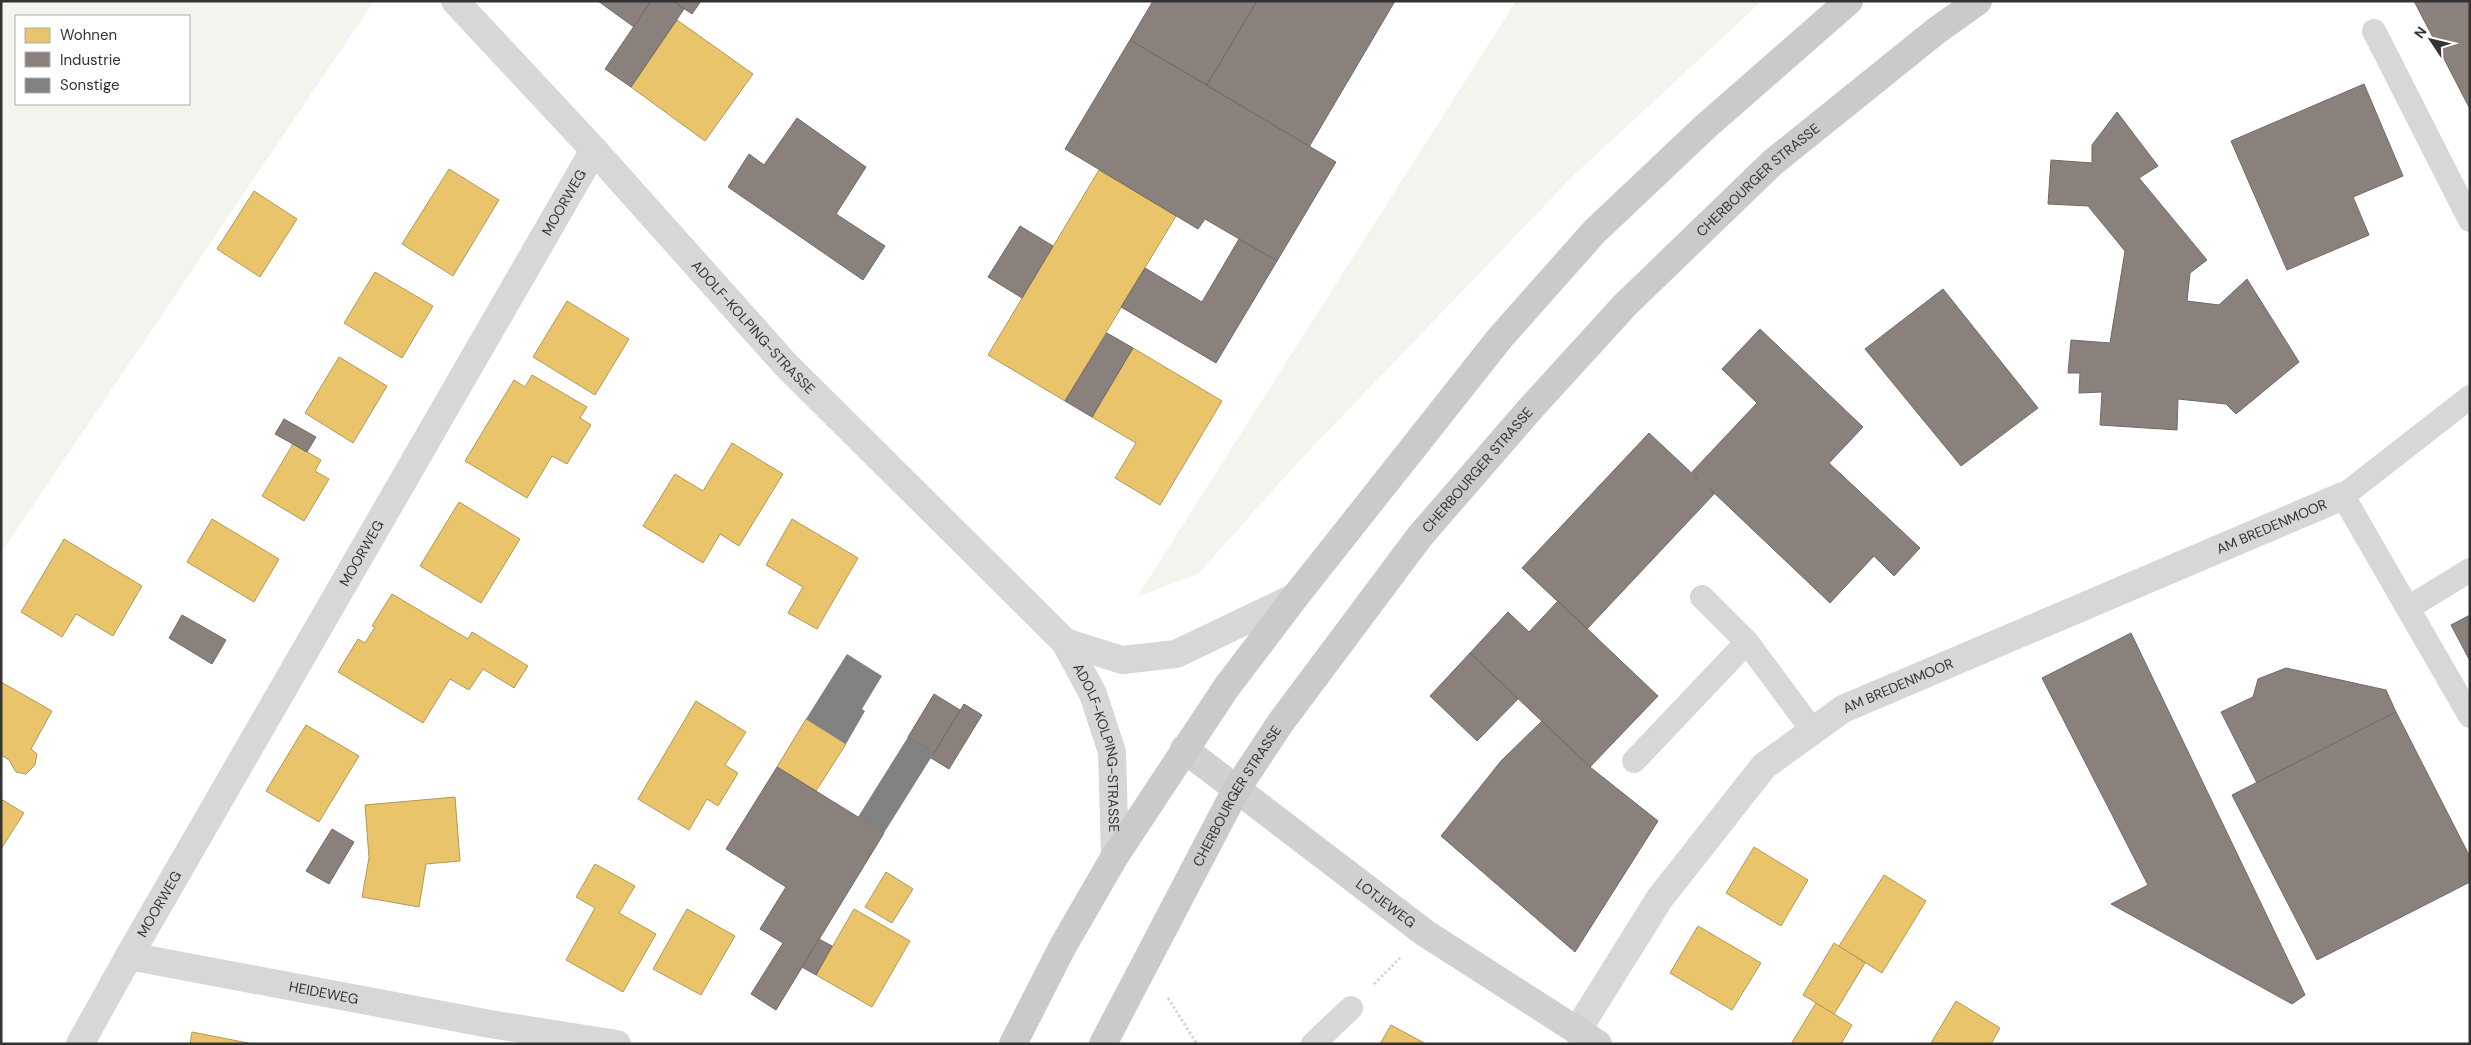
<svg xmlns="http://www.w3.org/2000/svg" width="2471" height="1045" font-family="'DM Sans',sans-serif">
<rect width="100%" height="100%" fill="#fff"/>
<!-- green -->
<g fill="#f1f5ed" fill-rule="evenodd">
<path d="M1 1H374L1 553ZM16 16H189V104H16Z"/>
<path d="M1516 1H1762L1571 178 1301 459 1198 574 1137 597Z"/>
</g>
<!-- homes -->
<g fill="#e9c46a" stroke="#b2985a">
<path d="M677 20 753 74 705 141 631 87Z"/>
<path d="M449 169 499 200 453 276 402 244Z"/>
<path d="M1099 170 1176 216 1065 401 988 355Z"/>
<path d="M254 191 297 219 260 277 217 249Z"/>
<path d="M375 272 433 306 402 358 344 323Z"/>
<path d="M567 301 629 339 595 395 533 357Z"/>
<path d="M1133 348 1222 401 1160 505 1115 478 1136 443 1092 417Z"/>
<path d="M339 357 387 386 353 443 305 413Z"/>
<path d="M532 375 587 407 580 418 591 425 567 464 552 456 527 498 465 461 514 380 525 387Z"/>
<path d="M732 443 783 474 739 546 720 534 703 563 643 526 675 474 703 491Z"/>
<path d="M293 444 321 460 315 471 329 479 304 521 262 496Z"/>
<path d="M459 502 520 539 481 603 420 566Z"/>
<path d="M212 519 279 559 254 602 187 562Z"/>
<path d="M792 519 858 558 817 629 788 613 803 587 766 565Z"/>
<path d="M64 539 142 586 113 636 76 614 62 637 21 612Z"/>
<path d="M392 594 468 639 472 632 528 666 514 688 483 669 469 690 450 679 423 723 338 672 358 639 365 643 375 627 372 626Z"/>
<path d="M1 682 52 711 31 749 37 754 35 765 26 774 16 772 9 760 1 755Z"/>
<path d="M696 701 746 732 725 765 738 773 718 806 707 799 689 830 638 799Z"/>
<path d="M806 719 846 744 816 791 777 767Z"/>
<path d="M306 725 359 756 319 822 266 791Z"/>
<path d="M455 797 460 861 426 864 419 907 362 897 369 858 365 805Z"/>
<path d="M1 799 24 813 1 849Z"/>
<path d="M1754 847 1808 880 1781 926 1726 893Z"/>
<path d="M595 864 635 886 619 913 656 934 623 992 566 960 595 908 576 897Z"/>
<path d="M886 872 913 889 892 923 865 907Z"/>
<path d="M1884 875 1926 901 1882 973 1839 946Z"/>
<path d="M687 909 735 936 701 995 653 969Z"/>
<path d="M854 909 910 941 872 1007 816 975Z"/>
<path d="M1698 926 1761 963 1732 1010 1670 973Z"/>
<path d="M1834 943 1865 963 1834 1014 1803 995Z"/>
<path d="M1956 1001 2000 1028 1991 1044 1931 1043Z"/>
<path d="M1816 1003 1852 1025 1841 1044H1791Z"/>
<path d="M1391 1025 1426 1044H1380Z"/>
<path d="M192 1032 253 1044H190Z"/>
</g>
<!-- industry -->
<g fill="#8a817c" stroke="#706a66">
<path d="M598 1H651L634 27Z"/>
<path d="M651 1H673L684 9 631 87 605 69Z"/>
<path d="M673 1H701L692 14Z"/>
<path d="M1153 1H1257L1207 85 1130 40Z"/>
<path d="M1257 1H1395L1309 147 1207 85Z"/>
<path d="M2414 1H2470V109Z"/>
<path d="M1130 40 1336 162 1277 261 1205 219 1198 229 1065 149Z"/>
<path d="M2364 84 2403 176 2353 197 2369 235 2287 270 2231 141Z"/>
<path d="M2117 112 2158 166 2139 178 2207 260 2190 273 2187 301 2219 305 2247 279 2299 362 2236 414 2226 404 2178 399 2177 430 2100 425 2102 392 2079 393 2080 373H2068L2071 340 2110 343 2125 251 2088 206 2048 204 2051 160 2092 163V145Z"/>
<path d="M797 118 866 167 836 214 885 246 863 280 728 187 749 154 764 165Z"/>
<path d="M1020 226 1053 246 1022 298 988 277Z"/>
<path d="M1239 239 1277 261 1216 363 1121 307 1145 268 1202 302Z"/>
<path d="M1943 289 2038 408 1961 466 1865 349Z"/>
<path d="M1760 329 1863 427 1829 463 1920 548 1894 576 1874 556 1830 603 1692 472 1757 403 1722 369Z"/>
<path d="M1107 333 1133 348 1092 417 1065 401Z"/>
<path d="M284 419 316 437 307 452 275 434Z"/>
<path d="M1649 433 1714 494 1587 629 1522 568Z"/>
<path d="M1558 601 1658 696 1590 767 1470 653 1508 612 1529 632Z"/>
<path d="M182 615 226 640 212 664 169 638Z"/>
<path d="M2470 615V661L2451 625Z"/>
<path d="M2131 633 2305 995 2292 1004 2111 904 2148 885 2042 678Z"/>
<path d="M1470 653 1518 699 1477 741 1430 696Z"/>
<path d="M2286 668 2386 690 2396 712 2257 783 2221 712 2253 697 2258 679Z"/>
<path d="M934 694 960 710 934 753 908 737Z"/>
<path d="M964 704 982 715 949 769 931 758Z"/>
<path d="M2396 712 2470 857V882L2317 960 2232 795Z"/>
<path d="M1542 721 1590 767 1658 821 1575 952 1441 836 1501 761Z"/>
<path d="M777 767 884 833 776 1010 751 994 783 943 760 929 786 887 726 849Z"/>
<path d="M332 829 354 842 329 884 306 871Z"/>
<path d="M819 939 832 946 816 975 802 967Z"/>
</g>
<!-- building -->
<g fill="#818181">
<path d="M847 654 882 676 862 709 865 711 846 744 806 719Z"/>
<path d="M908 737 934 753 884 833 858 817Z"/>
</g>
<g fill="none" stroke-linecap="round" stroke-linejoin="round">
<!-- path -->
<g stroke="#d6d6d6" stroke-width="3" stroke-dasharray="2.5 2.5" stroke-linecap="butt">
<path d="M1374 984 1400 958"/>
<path d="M1168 998 1197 1044"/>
</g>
<!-- lane -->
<g stroke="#d7d7d7" stroke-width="24">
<path d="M2374 31 2470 220"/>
<path d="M2470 397 2343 496 2470 716"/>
<path d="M1702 597 1747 642 1813 731"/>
<path d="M2408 608 2470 570"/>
<path d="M1634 761 1747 642"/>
<path d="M1313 1044 1351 1008"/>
</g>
<!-- street -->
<g stroke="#d7d7d7" stroke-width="28">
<path id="s1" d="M455 1 594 150 786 365 1065 642 1093 694 1112 752 1115 856"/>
<path d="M1065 642 1122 660 1176 654 1295 597"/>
<path id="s2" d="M129 956 594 150"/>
<path id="s3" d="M1577 1031 1660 898 1764 766 1843 709 2343 496"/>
<path id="s4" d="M80 1044 129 956 490 1024 617 1044"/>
</g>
<!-- secondary -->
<path stroke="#d0d0d0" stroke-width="28" id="s5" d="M1184 749 1425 933 1598 1044"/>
<!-- primary -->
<g stroke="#cacaca" stroke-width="28">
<path d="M1013 1044 1063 946 1115 856 1226 688 1295 597 1500 338 1594 232 1705 127 1849 1"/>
<path id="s6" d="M1103 1044 1236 790 1281 722 1420 536 1531 408 1625 305 1772 163 1936 31 1978 1"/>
</g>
</g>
<g text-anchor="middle" stroke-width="5" stroke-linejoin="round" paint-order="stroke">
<!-- street labels -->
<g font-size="14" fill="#333" stroke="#fff">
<text dy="5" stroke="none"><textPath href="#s6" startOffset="1092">CHERBOURGER STRASSE</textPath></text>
<text dy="5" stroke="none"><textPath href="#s2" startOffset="870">MOORWEG</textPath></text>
<text dy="5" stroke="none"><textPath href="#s1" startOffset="442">ADOLF-KOLPING-STRASSE</textPath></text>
<text dy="5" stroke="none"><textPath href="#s6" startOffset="688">CHERBOURGER STRASSE</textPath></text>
<text dy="5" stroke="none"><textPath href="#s3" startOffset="888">AM BREDENMOOR</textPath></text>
<text dy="5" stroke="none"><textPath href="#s2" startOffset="465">MOORWEG</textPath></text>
<text dy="5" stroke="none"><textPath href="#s3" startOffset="482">AM BREDENMOOR</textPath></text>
<text dy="5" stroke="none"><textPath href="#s1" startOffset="998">ADOLF-KOLPING-STRASSE</textPath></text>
<text dy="5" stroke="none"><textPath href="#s6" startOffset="282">CHERBOURGER STRASSE</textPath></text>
<text dy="5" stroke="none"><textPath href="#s5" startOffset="254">LOTJEWEG</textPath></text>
<text dy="5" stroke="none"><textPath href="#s2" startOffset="60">MOORWEG</textPath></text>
<text dy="5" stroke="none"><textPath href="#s4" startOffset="299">HEIDEWEG</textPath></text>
</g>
</g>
<!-- border -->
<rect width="2471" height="1045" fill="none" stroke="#333333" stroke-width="5"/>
<!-- legend -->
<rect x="15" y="15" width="175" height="90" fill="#ffffff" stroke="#adadad"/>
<rect x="25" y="28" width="25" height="15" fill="#e9c46a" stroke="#adadad"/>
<text x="60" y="40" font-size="15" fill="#333333">Wohnen</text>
<rect x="25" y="52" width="25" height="15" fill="#8a817c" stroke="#adadad"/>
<text x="60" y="65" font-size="15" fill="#333333">Industrie</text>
<rect x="25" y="78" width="25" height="15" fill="#818181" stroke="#adadad"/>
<text x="60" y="90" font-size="15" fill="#333333">Sonstige</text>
<!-- north arrow -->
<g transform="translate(2431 40) rotate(305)" stroke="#ffffff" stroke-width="4" paint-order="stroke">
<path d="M0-4L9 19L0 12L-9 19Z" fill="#333333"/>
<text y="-8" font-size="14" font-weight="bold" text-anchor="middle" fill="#333333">N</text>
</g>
</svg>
